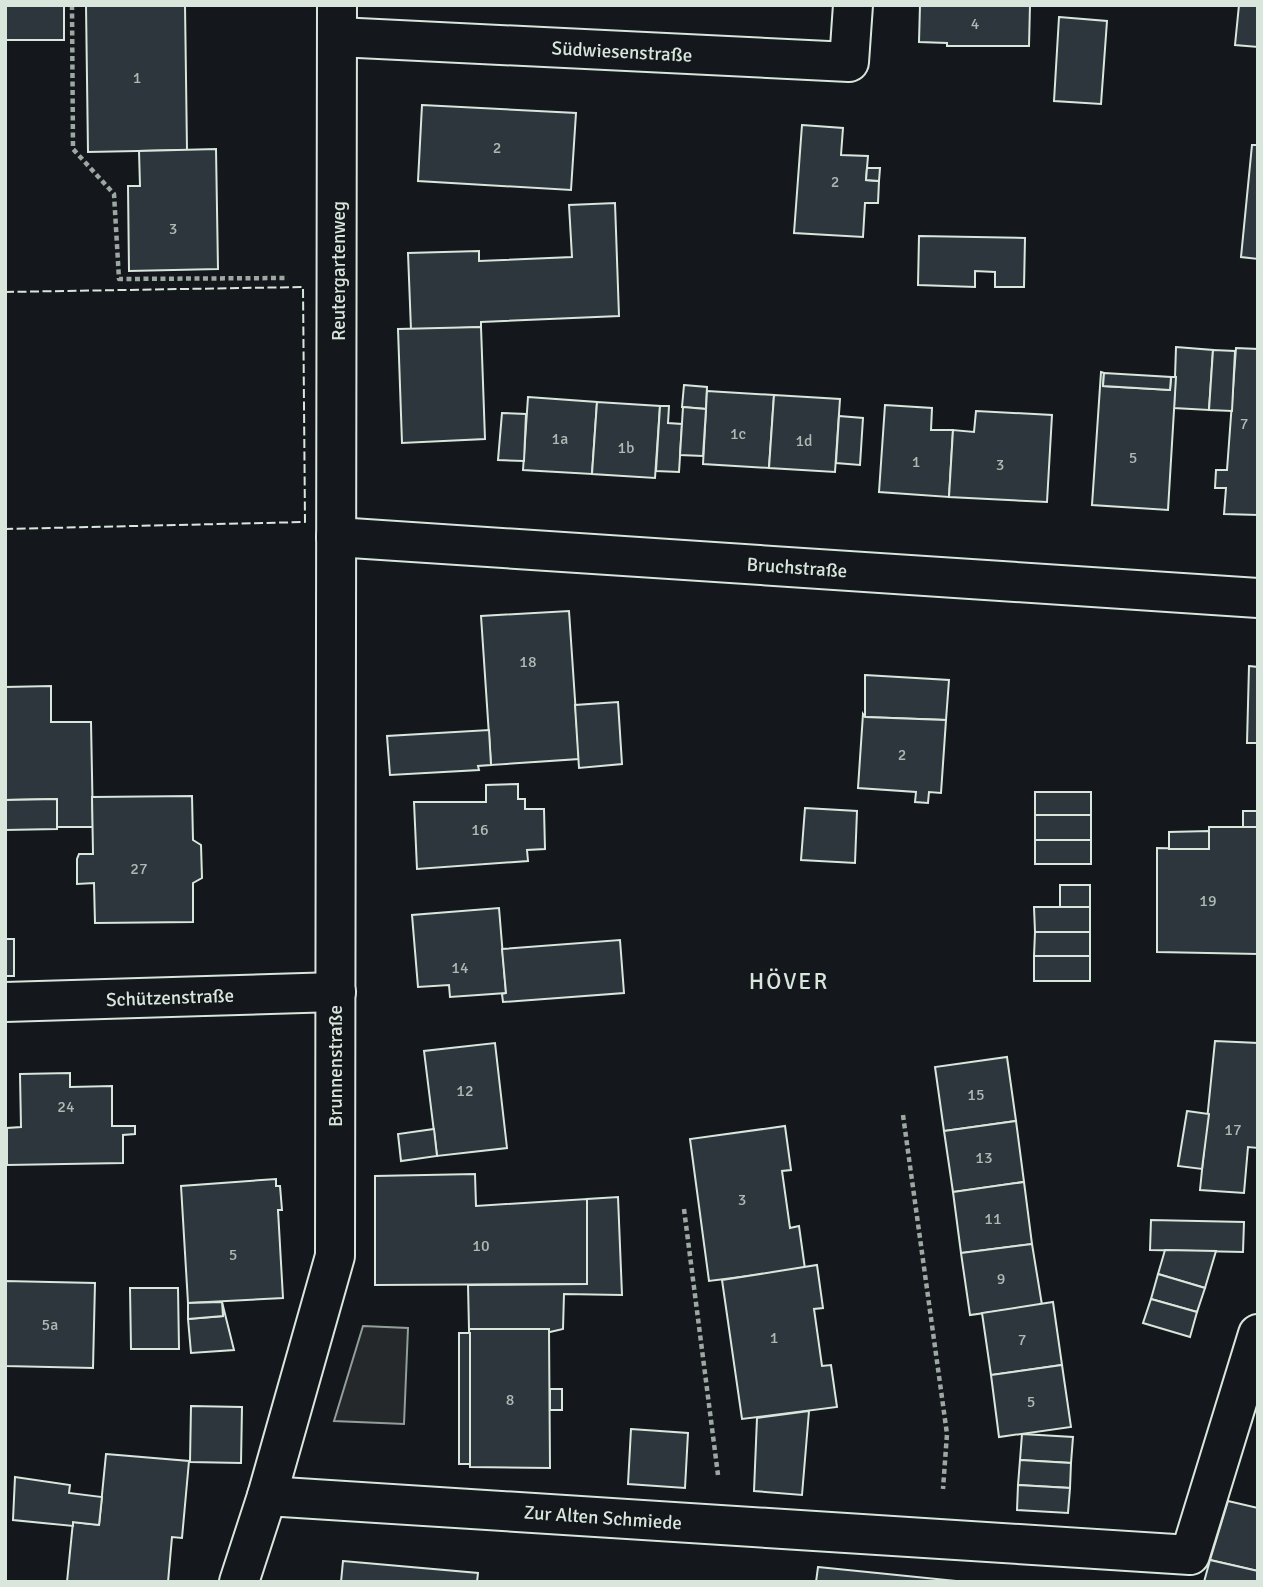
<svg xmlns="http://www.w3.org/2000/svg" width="1263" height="1587" font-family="Signika,sans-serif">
<rect width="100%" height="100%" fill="#14181c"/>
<!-- parking -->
<path fill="#24282b" stroke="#939e99" stroke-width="2" d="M363 1326 408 1328 404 1424 334 1421Z"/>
<!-- building -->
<g fill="#2c363c" stroke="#d8e6dc" stroke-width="2">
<rect x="5" y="5" width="59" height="35"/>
<path d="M86 5H185L187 150 88 152Z"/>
<path d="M920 5H1030L1029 46H947V43L919 42Z"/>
<path d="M1239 5H1258V47L1235 45Z"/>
<path d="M1059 17 1107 21 1101 104 1054 101Z"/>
<path d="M422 105 576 113 571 190 418 181Z"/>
<path d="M802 125 843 128 841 155 868 156 866 180 879 181 878 203H865L863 237 794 233Z"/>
<path d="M1252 145H1258V259L1241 257Z"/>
<path d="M216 149 218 269 129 271 128 186H140L139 151Z"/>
<path d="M867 168H880L879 181 866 180Z"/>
<path d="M615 203 619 316 481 322V327L411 330 408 253 479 251V261L572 257 569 205Z"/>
<path d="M919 236 1025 238 1024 287H995V272L975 271V287L918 285Z"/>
<path d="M481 327 485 439 402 443 398 329Z"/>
<path d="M1176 347 1213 350 1209 410 1174 408Z"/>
<path d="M1236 348 1258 349V515L1224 514 1226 488H1215L1216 470H1227Z"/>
<path d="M1213 350 1235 351 1232 411 1209 410Z"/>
<path d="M1101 372 1104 373 1103 386 1170 390 1171 377H1176L1168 510 1092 505Z"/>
<path d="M1104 373 1171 377 1170 390 1103 386Z"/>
<path d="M684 385 707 387 706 409 682 407Z"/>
<path d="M707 391 774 395 769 468 703 464Z"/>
<path d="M774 395 840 399 835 472 769 468Z"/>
<path d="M528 397 597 402 592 474 523 470Z"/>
<path d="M597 402 660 406 655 478 592 474Z"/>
<path d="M885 405 932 408 931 430H953L949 497 879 492Z"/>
<path d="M660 406H669L668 423 682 424 679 472 656 471Z"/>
<path d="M683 407 706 409 703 456 680 455Z"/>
<path d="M976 411 1052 415 1047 502 949 497 953 430 974 432Z"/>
<path d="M502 413 526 414 524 461 498 460Z"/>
<path d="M839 416 863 418 860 465 836 463Z"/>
<path d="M569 611 579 759 491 765 481 616Z"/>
<path d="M1249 666 1258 667V743H1247Z"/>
<path d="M865 675 949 680 946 720 865 717Z"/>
<path d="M51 686V722H91L93 827H57V799L5 800V687Z"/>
<path d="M618 702 622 764 579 768 575 705Z"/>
<path d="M863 714 865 717 946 720 941 793 929 792 928 803 915 802 916 792 858 788Z"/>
<path d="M489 730 491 765 478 766 479 770 390 775 387 736Z"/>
<path d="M518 784V799H525V809H544L545 849 527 850 528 861 417 869 414 802H486V785Z"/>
<rect x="1035" y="792" width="56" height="23"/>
<path d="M192 796 193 840 201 845 202 878 193 883V922L95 923 94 883 77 884V859L79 854H93L92 797Z"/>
<path d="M57 799V829L5 830V800Z"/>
<path d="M805 808 857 811 855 863 801 860Z"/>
<path d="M1243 811H1258V827L1243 828Z"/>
<rect x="1035" y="815" width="56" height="25"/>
<path d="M1209 827H1258V954L1157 952V848L1209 849Z"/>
<path d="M1209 831V849H1169V832Z"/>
<rect x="1035" y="840" width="56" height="24"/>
<rect x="1060" y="885" width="30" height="22"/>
<path d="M1034 907H1090V932H1035Z"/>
<path d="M499 908 506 993 450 997 449 985 418 987 412 915Z"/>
<path d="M1035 932H1090V956H1034Z"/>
<rect x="5" y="939" width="9" height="37"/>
<path d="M620 940 624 993 503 1002 502 994 506 993 502 949Z"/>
<rect x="1034" y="956" width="56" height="25"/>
<path d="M1215 1041 1258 1043V1148L1248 1147 1244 1193 1200 1190Z"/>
<path d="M495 1043 507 1148 437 1156 424 1051Z"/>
<path d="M1007 1057 1016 1121 944 1131 935 1067Z"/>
<path d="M70 1073V1087L112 1086V1126H135V1134L123 1135V1163L7 1165V1128L21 1127 20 1074Z"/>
<path d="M1187 1111 1209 1114 1202 1169 1178 1166Z"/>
<path d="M1016 1121 1024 1182 953 1192 944 1131Z"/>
<path d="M785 1126 791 1170 782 1171 790 1228 799 1226 805 1269 709 1281 690 1139Z"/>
<path d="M434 1129 437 1156 401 1161 398 1134Z"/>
<path d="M475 1174 476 1206 587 1199V1284L375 1285V1176Z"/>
<path d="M276 1179V1186H280L282 1210H278L283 1298 188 1303 181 1186Z"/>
<path d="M1024 1182 1032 1244 961 1253 953 1192Z"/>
<path d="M618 1197 622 1295 564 1294 563 1329 550 1332 469 1329 468 1285 587 1284V1199Z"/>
<path d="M1151 1220 1244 1222 1243 1252 1150 1250Z"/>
<path d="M1032 1244 1042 1305 970 1315 961 1253Z"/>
<path d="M1165 1250 1216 1251 1205 1288 1158 1274Z"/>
<path d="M817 1265 823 1308 814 1309 822 1366 831 1365 837 1407 742 1419 722 1280Z"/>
<path d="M1158 1274 1205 1288 1197 1312 1151 1299Z"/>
<path d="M5 1281 95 1283 93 1368 5 1366Z"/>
<path d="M130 1288H178L179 1349H131Z"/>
<path d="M1151 1299 1197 1312 1190 1337 1143 1323Z"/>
<path d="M222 1302 234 1350 191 1353 188 1319 223 1316Z"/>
<path d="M222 1302 223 1316 188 1319V1303Z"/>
<path d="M1053 1302 1062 1365 991 1375 982 1313Z"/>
<path d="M469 1329H549L550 1468 470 1467Z"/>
<rect x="459" y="1333" width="11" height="131"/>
<path d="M1062 1365 1071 1427 999 1437 991 1375Z"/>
<rect x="550" y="1389" width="12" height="21"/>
<path d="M191 1406 242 1407 241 1463 190 1462Z"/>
<path d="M809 1411 802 1495 754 1491 757 1418Z"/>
<path d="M631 1429 688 1433 685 1488 628 1484Z"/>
<path d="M1022 1434 1073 1437 1071 1463 1020 1460Z"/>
<path d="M106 1454 189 1461 182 1538 172 1537 168 1582H67L73 1522 99 1525Z"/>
<path d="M1020 1460 1071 1463 1070 1488 1018 1485Z"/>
<path d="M15 1477 70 1485 69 1493 102 1497 99 1525 73 1522V1526L13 1520Z"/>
<path d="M1018 1485 1070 1488 1068 1513 1017 1510Z"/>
<path d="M1228 1501 1258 1508V1571L1210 1560Z"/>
<path d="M1210 1560 1258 1571V1582H1204Z"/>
<path d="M343 1561 478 1573 477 1582H341Z"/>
<path d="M818 1567 966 1582H816Z"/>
</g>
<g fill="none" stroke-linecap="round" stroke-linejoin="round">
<defs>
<g id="minor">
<path d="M338 37 849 62 853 5"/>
<path d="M336 537 1258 598"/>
<path d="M5 1002 336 992"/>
<path d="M267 1496 1190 1555 1258 1334"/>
<path d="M239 1582 267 1496 335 1256 337 5"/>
</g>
</defs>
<!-- minor casing -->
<use href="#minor" stroke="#d8e6dc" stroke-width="42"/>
<!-- path -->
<g stroke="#9da8a2" stroke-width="4.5" stroke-dasharray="5 3.5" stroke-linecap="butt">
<path d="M72 5 73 149 114 194 119 279 288 278"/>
<path d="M903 1115 947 1434 943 1489"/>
<path d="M684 1209 718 1475"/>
</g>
<!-- minor -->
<use href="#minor" stroke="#14181c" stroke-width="38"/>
<!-- fence -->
<path stroke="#d8e6dc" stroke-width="2" stroke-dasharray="9 3.5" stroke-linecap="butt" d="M5 292 303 287 305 522 5 529"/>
</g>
<g text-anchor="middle" stroke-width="5" stroke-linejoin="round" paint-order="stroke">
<!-- number labels -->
<g font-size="16" fill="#adbab4">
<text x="975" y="29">4</text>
<text x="137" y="83">1</text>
<text x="497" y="153">2</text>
<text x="835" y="187">2</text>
<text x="173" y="234">3</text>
<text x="1244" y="429">7</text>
<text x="738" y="439">1c</text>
<text x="560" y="444">1a</text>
<text x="804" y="446">1d</text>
<text x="626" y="453">1b</text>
<text x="1133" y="463">5</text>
<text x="916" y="467">1</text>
<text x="1000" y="470">3</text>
<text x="528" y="667">18</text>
<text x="902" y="760">2</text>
<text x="480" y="835">16</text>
<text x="139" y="874">27</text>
<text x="1208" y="906">19</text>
<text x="460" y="973">14</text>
<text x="465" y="1096">12</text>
<text x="976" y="1100">15</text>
<text x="66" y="1112">24</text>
<text x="1233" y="1135">17</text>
<text x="984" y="1163">13</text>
<text x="742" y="1205">3</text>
<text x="993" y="1224">11</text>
<text x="481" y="1251">10</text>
<text x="233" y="1260">5</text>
<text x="1001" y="1284">9</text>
<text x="50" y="1330">5a</text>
<text x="774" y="1343">1</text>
<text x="1022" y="1345">7</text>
<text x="510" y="1405">8</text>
<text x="1031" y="1407">5</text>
</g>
<!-- street labels -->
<g font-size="19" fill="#d8e6dc" stroke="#14181c">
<text transform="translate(622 51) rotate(3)" y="7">Südwiesenstraße</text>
<text transform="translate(338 271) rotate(-90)" y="7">Reutergartenweg</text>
<text transform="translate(797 567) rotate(4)" y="7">Bruchstraße</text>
<text transform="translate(170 997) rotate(-2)" y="7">Schützenstraße</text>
<text transform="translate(335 1066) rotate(-90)" y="7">Brunnenstraße</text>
<text transform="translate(603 1517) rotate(4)" y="7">Zur Alten Schmiede</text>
</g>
<!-- quarter labels -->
<g font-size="23" letter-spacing="2" fill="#d8e6dc" stroke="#14181c">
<text x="789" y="989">HÖVER</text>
</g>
</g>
<!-- border -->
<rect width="1263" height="1587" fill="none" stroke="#d8e6dc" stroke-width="14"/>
</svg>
